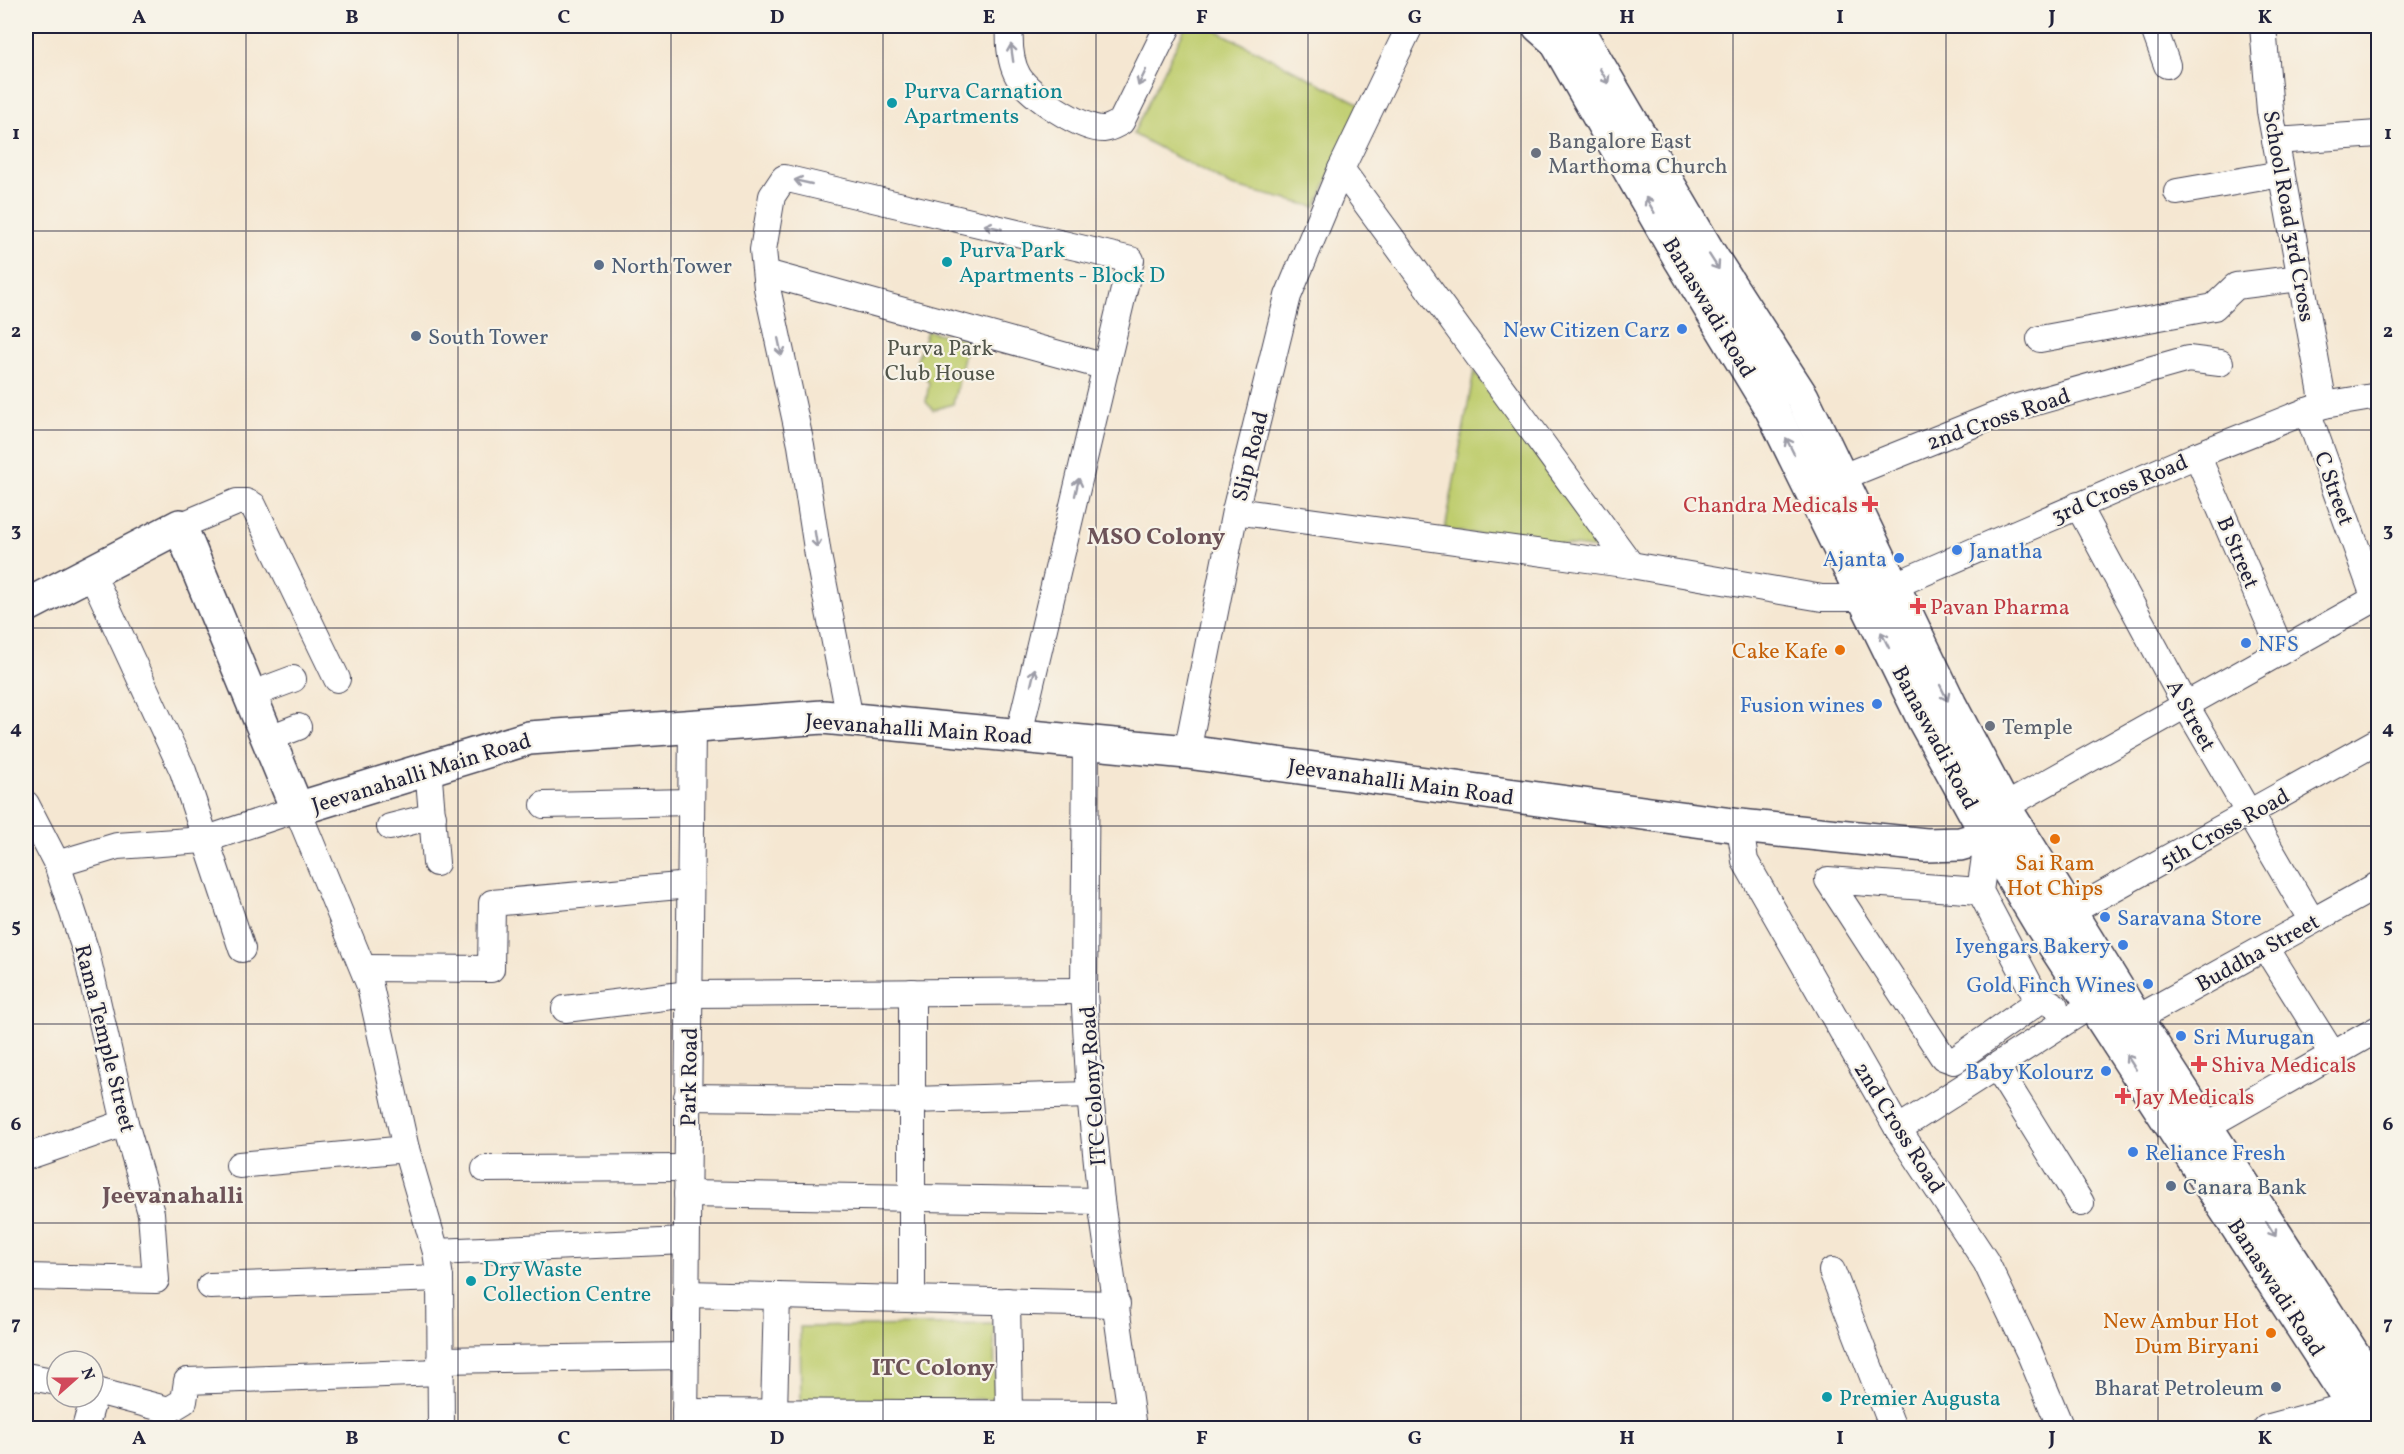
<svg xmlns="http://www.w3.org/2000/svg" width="2404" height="1454" font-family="Vollkorn,serif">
<rect width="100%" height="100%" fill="#f7f3e8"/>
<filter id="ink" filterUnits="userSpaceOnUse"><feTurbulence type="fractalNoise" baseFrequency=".0167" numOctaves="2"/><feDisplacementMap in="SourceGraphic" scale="12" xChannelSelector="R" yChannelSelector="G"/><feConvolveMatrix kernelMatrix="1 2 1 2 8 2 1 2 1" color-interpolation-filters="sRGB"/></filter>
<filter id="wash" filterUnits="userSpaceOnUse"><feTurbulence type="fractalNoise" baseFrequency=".008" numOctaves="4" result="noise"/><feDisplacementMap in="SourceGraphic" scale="24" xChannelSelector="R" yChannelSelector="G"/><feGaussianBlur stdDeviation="1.35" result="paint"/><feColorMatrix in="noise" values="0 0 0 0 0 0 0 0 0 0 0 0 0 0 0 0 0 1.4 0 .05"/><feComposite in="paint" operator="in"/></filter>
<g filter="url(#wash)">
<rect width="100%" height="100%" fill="#f5e7d2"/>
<!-- green -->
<g fill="#bfcd6e" stroke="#707854" stroke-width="1.5">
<path d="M1186 26H1208L1360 104 1316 207 1231 186 1133 134Z"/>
<path d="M927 331 968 340 953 404 933 410 926 402 929 383 916 363Z"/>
<path d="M1474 371 1607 550 1445 530Z"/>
<path d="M994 1324 995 1399 801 1402 800 1327Z"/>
</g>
</g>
<g filter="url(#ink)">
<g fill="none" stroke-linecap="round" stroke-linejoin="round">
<defs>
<g id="minor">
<path d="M1010 26C1009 42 1010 62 1018 76 1029 95 1082 130 1104 129 1111 128 1115 125 1121 122L1168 26"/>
<path d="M1410 26 1341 169 1631 565"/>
<path d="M2153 26 2167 65"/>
<path d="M2263 26 2270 111 2324 405"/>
<path d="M2275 141 2378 134"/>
<path d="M2177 192 2281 174"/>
<path d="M766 273 1106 367"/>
<path d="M2040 339 2214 307 2236 286 2300 278"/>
<path d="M2307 411 2375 599"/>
<path d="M2197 455 2281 650"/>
<path d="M1825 484 2014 408 2188 359 2220 363"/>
<path d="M2078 505 2185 704 2312 921"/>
<path d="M1235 511 1631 565 1822 598H1865L2197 455 2307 411 2324 405 2378 396"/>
<path d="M180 526 237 502H246L253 505 337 679"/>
<path d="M91 572 183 771 242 949"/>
<path d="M250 695 293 679"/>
<path d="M850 719 818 555 801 445 767 288 763 250 772 196 784 178 1131 260 1019 734"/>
<path d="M267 739 298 727"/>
<path d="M1086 740 1084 991 1090 1095 1101 1201 1133 1428"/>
<path d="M1187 752 1235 511 1288 296 1341 169"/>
<path d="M428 767 436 863"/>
<path d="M26 804 57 864 86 952 125 1123 151 1213 156 1280 26 1277"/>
<path d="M544 805 691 802"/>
<path d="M2004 807 2378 597"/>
<path d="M1740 826 1745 861 1898 1129 1986 1262 2030 1354 2061 1428"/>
<path d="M390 827 433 816"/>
<path d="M1988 836 1980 891 2034 993 2055 1006"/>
<path d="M57 864 117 846 204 840 297 809 370 986 406 1149 436 1252 440 1278 441 1428"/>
<path d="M1980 891 1828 880 1943 1057 1954 1061 2042 999"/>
<path d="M2069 913 2378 741"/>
<path d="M2266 948 2333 1055"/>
<path d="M364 968 491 969 492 903 690 885"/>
<path d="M565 1009 689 994 1084 991"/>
<path d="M2136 1019 2378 885"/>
<path d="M1996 1066 2081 1203"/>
<path d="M687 1097 912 1100 1090 1095"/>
<path d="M2205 1127 2378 1029"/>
<path d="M1898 1129 2093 1004"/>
<path d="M26 1157 125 1123"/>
<path d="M239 1165 406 1149"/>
<path d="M485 1169 687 1168"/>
<path d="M687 1194 1101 1201"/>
<path d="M436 1252 685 1241"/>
<path d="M1832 1271 1893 1428"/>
<path d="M210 1286 440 1278"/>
<path d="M686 1294 1117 1304"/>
<path d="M912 1299V992"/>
<path d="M1007 1301 1009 1413"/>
<path d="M440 1360 685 1356"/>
<path d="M26 1376 57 1382"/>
<path d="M93 1390 169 1410 184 1401 187 1381 441 1372"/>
<path d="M685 1412 1130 1414"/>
<path d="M774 1412 777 1296"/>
<path d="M85 1428 96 1390"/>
<path d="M685 1428 692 726"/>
<path d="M2266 1428 2352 1405 2368 1396"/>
</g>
<path id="tertiary" d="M26 606 180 526 297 809 529 738 823 717 1187 752 1740 826 1926 845 1960 844 1988 836"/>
<g id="primary">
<path d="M1539 26 1556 41 1681 260 1772 410 1924 720 1988 836 2040 923 2368 1428"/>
<path d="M1575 26 1707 250 1802 397 1950 705 2004 807 2136 1019 2378 1393"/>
</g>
</defs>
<!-- minor casing -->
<use href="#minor" stroke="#424052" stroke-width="28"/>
<!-- tertiary casing -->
<use href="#tertiary" stroke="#424052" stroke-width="36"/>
<!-- primary casing -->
<use href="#primary" stroke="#424052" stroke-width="36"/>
<!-- minor -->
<use href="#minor" stroke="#fff" stroke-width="26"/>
<!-- tertiary -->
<use href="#tertiary" stroke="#fff" stroke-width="33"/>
<!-- primary -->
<use href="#primary" stroke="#fff" stroke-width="33"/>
</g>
<!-- one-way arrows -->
<defs><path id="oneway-shaft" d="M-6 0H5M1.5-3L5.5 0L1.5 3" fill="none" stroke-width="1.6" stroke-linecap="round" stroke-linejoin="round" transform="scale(1.5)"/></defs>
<g stroke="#9c9ca7">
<use href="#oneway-shaft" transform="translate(1012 53) rotate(-98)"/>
<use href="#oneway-shaft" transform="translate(1604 76) rotate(60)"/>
<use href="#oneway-shaft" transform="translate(1142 78) rotate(116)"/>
<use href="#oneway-shaft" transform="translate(803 182) rotate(-167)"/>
<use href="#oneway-shaft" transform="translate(1650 205) rotate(-120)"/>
<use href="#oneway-shaft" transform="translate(993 227) rotate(-167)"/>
<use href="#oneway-shaft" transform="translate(1714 262) rotate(57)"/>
<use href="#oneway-shaft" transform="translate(780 347) rotate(78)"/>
<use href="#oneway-shaft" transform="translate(1790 446) rotate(-116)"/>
<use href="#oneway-shaft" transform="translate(1077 487) rotate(-77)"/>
<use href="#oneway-shaft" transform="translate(816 539) rotate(81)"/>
<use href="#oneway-shaft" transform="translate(1885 640) rotate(-116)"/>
<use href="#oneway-shaft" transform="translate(1033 677) rotate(-77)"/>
<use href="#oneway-shaft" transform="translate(1944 693) rotate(64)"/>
<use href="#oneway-shaft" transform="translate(2131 1062) rotate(-123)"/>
<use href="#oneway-shaft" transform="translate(2271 1229) rotate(57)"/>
</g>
</g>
<!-- grid -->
<path fill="none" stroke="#22223b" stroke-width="1.5" stroke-opacity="0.55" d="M246 26V1428M458 26V1428M671 26V1428M883 26V1428M1096 26V1428M1308 26V1428M1521 26V1428M1733 26V1428M1946 26V1428M2158 26V1428M26 231H2378M26 430H2378M26 628H2378M26 826H2378M26 1024H2378M26 1223H2378"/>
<!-- markers -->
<g fill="#0f9aa8" stroke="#f7f3e8" stroke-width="2">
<circle cx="892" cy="103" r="6"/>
<circle cx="947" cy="262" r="6"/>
<circle cx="471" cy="1281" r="6"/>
<circle cx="1827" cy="1397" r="6"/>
</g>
<g fill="#6b7280" stroke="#f7f3e8" stroke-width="2">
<circle cx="1536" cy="153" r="6"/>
<circle cx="1990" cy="726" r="6"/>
</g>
<g fill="#5c6f8a" stroke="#f7f3e8" stroke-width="2">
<circle cx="599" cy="265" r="6"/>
<circle cx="416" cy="336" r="6"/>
<circle cx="2171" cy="1186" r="6"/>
<circle cx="2276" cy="1387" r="6"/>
</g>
<g fill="#3f7fe0" stroke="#f7f3e8" stroke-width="2">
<circle cx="1682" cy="329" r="6"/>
<circle cx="1957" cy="550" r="6"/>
<circle cx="1899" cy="558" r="6"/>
<circle cx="2246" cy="643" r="6"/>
<circle cx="1877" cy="704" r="6"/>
<circle cx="2105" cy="917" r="6"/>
<circle cx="2123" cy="945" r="6"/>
<circle cx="2148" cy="984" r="6"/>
<circle cx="2181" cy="1036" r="6"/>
<circle cx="2106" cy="1071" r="6"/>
<circle cx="2133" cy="1152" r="6"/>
</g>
<g fill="#e0444e" stroke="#f7f3e8" stroke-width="2">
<path d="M1867 495h6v6h6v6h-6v6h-6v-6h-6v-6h6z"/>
<path d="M1915 597h6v6h6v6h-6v6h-6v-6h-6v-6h6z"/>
<path d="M2196 1055h6v6h6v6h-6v6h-6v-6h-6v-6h6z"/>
<path d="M2120 1087h6v6h6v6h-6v6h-6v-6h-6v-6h6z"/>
</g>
<g fill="#e8710a" stroke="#f7f3e8" stroke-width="2">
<circle cx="1840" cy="650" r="6"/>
<circle cx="2055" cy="839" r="6"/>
<circle cx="2271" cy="1333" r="6"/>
</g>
<g text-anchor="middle" stroke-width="4.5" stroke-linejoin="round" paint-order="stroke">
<!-- culture labels -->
<g font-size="22" fill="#0d838f" stroke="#f7f3e8" text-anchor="start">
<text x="904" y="98">Purva Carnation<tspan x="904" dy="25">Apartments</tspan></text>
<text x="959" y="257">Purva Park<tspan x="959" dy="25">Apartments - Block D</tspan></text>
<text x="483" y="1276">Dry Waste<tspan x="483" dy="25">Collection Centre</tspan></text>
<text x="1839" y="1405">Premier Augusta</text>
</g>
<!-- worship labels -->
<g font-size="22" fill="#5b616d" stroke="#f7f3e8" text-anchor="start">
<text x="1548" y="148">Bangalore East<tspan x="1548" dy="25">Marthoma Church</tspan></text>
<text x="2002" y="734">Temple</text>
</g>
<!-- street labels -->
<g font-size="22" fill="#22223b" stroke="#f7f3e8">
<text transform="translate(2290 216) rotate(80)" y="8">School Road 3rd Cross</text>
<text transform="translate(1710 307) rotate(59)" y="8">Banaswadi Road</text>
<text transform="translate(1998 418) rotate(-19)" y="8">2nd Cross Road</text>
<text transform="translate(1249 456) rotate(-76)" y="8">Slip Road</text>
<text transform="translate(2119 488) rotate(-23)" y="8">3rd Cross Road</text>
<text transform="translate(2335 488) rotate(70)" y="8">C Street</text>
<text transform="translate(2239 552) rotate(67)" y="8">B Street</text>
<text transform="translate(2192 715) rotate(61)" y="8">A Street</text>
<text transform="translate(919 728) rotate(4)" y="8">Jeevanahalli Main Road</text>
<text transform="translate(1936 737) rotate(62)" y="8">Banaswadi Road</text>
<text transform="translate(421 772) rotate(-17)" y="8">Jeevanahalli Main Road</text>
<text transform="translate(1401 781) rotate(8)" y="8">Jeevanahalli Main Road</text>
<text transform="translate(2224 828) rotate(-29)" y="8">5th Cross Road</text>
<text transform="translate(2257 952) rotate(-29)" y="8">Buddha Street</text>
<text transform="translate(106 1038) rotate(76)" y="8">Rama Temple Street</text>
<text transform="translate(688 1077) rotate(-89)" y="8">Park Road</text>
<text transform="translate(1092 1086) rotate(-94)" y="8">ITC Colony Road</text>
<text transform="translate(1900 1127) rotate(58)" y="8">2nd Cross Road</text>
<text transform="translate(2277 1287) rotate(57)" y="8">Banaswadi Road</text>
</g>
<!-- service labels -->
<g font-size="22" fill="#4e5e75" stroke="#f7f3e8" text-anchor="start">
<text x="611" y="273">North Tower</text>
<text x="428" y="344">South Tower</text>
<text x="2183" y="1194">Canara Bank</text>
<text x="2264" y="1395" text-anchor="end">Bharat Petroleum</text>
</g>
<!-- shop labels -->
<g font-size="22" fill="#366cbe" stroke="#f7f3e8" text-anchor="end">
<text x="1670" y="337">New Citizen Carz</text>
<text x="1969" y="558" text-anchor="start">Janatha</text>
<text x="1887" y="566">Ajanta</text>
<text x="2258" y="651" text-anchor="start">NFS</text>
<text x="1865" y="712">Fusion wines</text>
<text x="2117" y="925" text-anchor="start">Saravana Store</text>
<text x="2111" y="953">Iyengars Bakery</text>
<text x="2136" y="992">Gold Finch Wines</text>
<text x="2193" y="1044" text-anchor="start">Sri Murugan</text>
<text x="2094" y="1079">Baby Kolourz</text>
<text x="2145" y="1160" text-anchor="start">Reliance Fresh</text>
</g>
<!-- park labels -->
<g font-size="22" fill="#51554a" stroke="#f7f3e8">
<text x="940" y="355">Purva Park<tspan x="940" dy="25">Club House</tspan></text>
</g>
<!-- health labels -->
<g font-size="22" fill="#be3a42" stroke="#f7f3e8" text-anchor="start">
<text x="1858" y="512" text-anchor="end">Chandra Medicals</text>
<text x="1930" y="614">Pavan Pharma</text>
<text x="2211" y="1072">Shiva Medicals</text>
<text x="2135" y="1104">Jay Medicals</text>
</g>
<!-- food labels -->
<g font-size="22" fill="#c56008" stroke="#f7f3e8" text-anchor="end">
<text x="1828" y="658">Cake Kafe</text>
<text x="2055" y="870" text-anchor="middle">Sai Ram<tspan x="2055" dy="25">Hot Chips</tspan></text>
<text x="2259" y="1328">New Ambur Hot<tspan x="2259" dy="25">Dum Biryani</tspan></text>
</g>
<!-- neighbourhood labels -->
<g font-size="24" font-weight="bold" fill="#6d5359" stroke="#f7f3e8">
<text x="1156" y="544">MSO Colony</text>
<text x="173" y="1203">Jeevanahalli</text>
<text x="933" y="1375">ITC Colony</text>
</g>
</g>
<!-- margin -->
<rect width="2404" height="1454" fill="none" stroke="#f7f3e8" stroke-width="66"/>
<!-- north arrow -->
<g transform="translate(75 1379) rotate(69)"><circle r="28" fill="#f7f3e8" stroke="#a29fa3" stroke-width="1.5"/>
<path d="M0-4.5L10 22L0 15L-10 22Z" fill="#d1495b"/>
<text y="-9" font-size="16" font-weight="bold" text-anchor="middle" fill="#22223b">N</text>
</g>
<rect x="33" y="33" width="2338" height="1388" fill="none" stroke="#22223b" stroke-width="2"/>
<g font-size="20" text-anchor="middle" font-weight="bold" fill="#22223b">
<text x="139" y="23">A</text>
<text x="352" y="23">B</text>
<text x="564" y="23">C</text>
<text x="777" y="23">D</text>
<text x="989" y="23">E</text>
<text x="1202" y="23">F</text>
<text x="1415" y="23">G</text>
<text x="1627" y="23">H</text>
<text x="1840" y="23">I</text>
<text x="2052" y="23">J</text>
<text x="2265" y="23">K</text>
<text x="16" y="139">1</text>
<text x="2388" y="139">1</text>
<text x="16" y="337">2</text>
<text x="2388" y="337">2</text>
<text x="16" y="536">3</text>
<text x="2388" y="536">3</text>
<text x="16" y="734">4</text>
<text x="2388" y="734">4</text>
<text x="16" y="932">5</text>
<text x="2388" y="932">5</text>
<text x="16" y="1130">6</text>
<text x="2388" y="1130">6</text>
<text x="16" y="1329">7</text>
<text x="2388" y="1329">7</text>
<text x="139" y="1444">A</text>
<text x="352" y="1444">B</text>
<text x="564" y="1444">C</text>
<text x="777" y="1444">D</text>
<text x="989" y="1444">E</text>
<text x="1202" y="1444">F</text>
<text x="1415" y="1444">G</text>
<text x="1627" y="1444">H</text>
<text x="1840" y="1444">I</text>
<text x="2052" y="1444">J</text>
<text x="2265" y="1444">K</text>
</g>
</svg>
